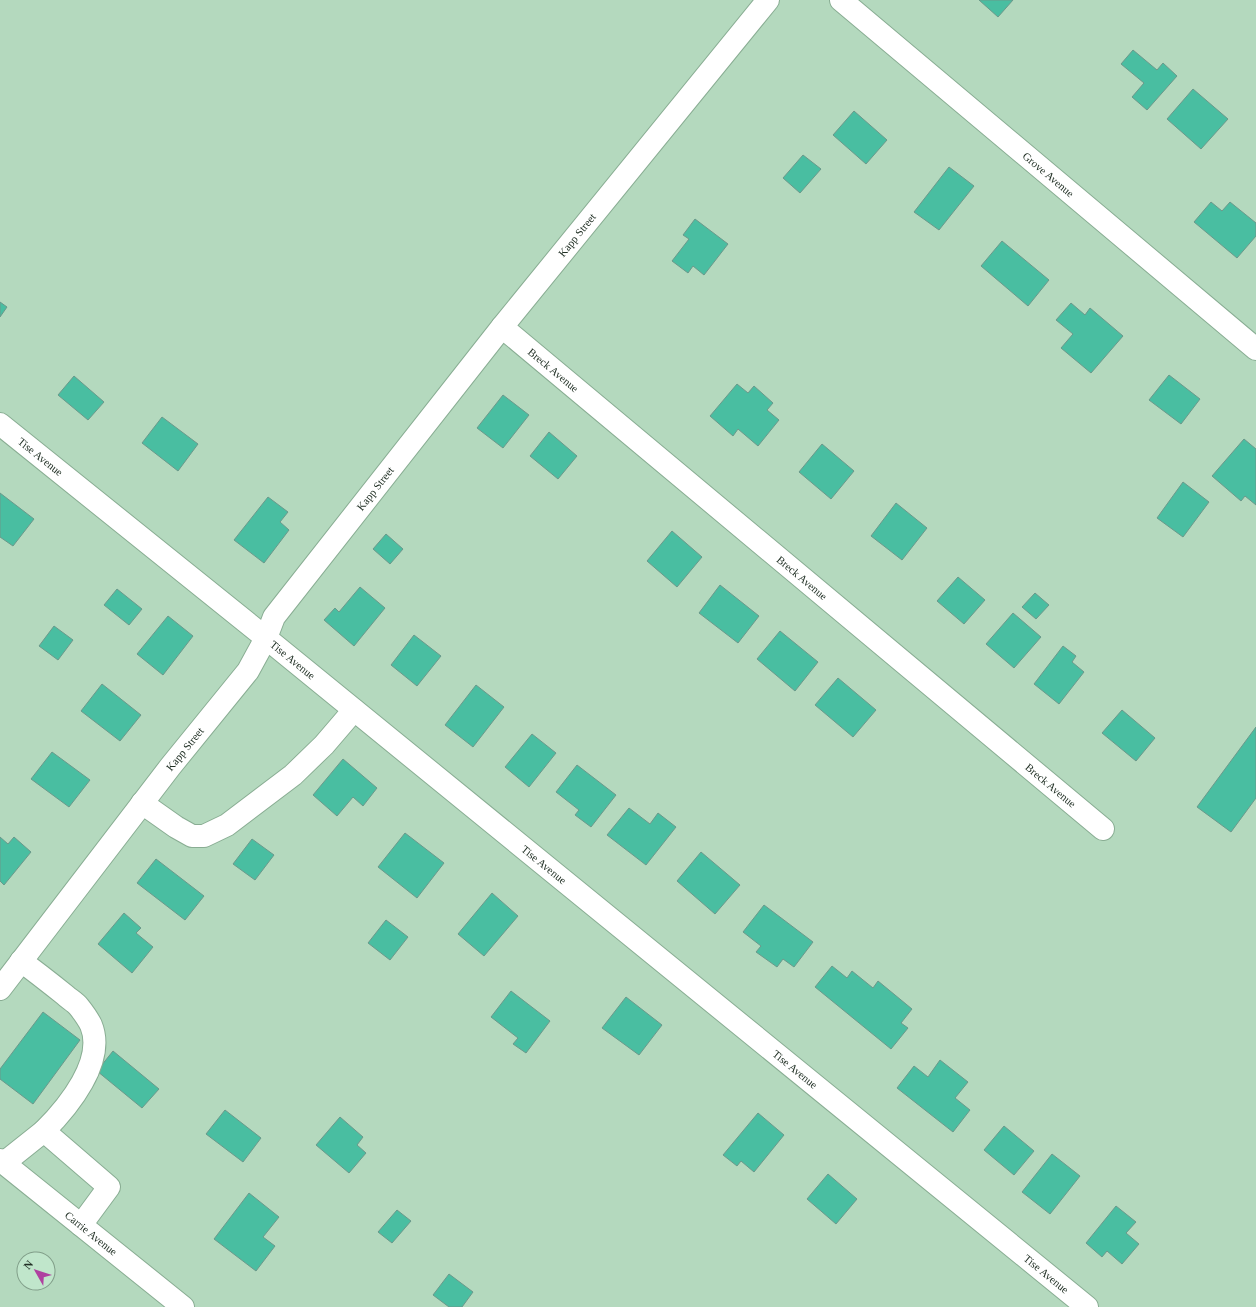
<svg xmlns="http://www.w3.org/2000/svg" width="1256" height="1307" font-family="'Times New Roman',serif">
<rect width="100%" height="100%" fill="#b4d9be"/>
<!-- building -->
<g fill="#49bea1" stroke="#6b998b">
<path d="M979 0H1013L998 17Z"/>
<path d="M1133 50 1157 70 1163 63 1177 76 1147 110 1132 97 1144 83 1121 64Z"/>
<path d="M1193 89 1228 119 1201 149 1167 119Z"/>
<path d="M854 111 887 140 866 164 833 135Z"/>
<path d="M803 155 821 169 800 193 783 178Z"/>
<path d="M949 167 974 186 939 230 914 212Z"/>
<path d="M1211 202 1222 211 1230 202 1256 223V236L1237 258 1194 222Z"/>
<path d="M695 219 728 244 704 275 693 266 688 273 672 261 689 239 683 235Z"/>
<path d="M1002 241 1049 280 1028 306 981 266Z"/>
<path d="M0 302 7 307 0 317Z"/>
<path d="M1071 303 1085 315 1090 308 1123 336 1091 373 1061 348 1073 334 1056 320Z"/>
<path d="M1169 375 1200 399 1181 424 1149 400Z"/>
<path d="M74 376 104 402 88 420 58 395Z"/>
<path d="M737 384 748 393 754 386 773 403 767 410 779 420 758 446 738 429 733 436 710 416Z"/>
<path d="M503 395 529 415 503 448 477 428Z"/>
<path d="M162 417 198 444 178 471 142 443Z"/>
<path d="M549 432 577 456 558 479 530 456Z"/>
<path d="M1244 439 1256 449V505L1245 496 1241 501 1212 476Z"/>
<path d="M822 444 854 471 831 499 799 472Z"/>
<path d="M1183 482 1209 502 1183 537 1157 518Z"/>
<path d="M0 493 34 519 13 546 0 537Z"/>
<path d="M268 497 288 512 280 522 289 530 264 563 234 540Z"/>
<path d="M896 503 927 528 902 560 871 536Z"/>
<path d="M672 531 702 557 677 587 647 561Z"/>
<path d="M386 534 403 549 390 564 373 549Z"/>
<path d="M958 577 985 600 964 624 937 601Z"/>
<path d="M720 585 759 616 738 643 699 613Z"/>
<path d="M360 587 385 608 354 646 324 620 335 608 339 612Z"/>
<path d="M117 589 142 609 129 625 104 605Z"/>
<path d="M1035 593 1049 605 1036 619 1022 607Z"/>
<path d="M1013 613 1041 637 1014 668 986 644Z"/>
<path d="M168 616 193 636 163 675 137 654Z"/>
<path d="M54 626 73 640 58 660 39 646Z"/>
<path d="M780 631 818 662 795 691 757 659Z"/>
<path d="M414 635 441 656 417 686 391 665Z"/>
<path d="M1063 646 1076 656 1072 662 1084 672 1059 704 1034 684Z"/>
<path d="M838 678 876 710 853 737 815 705Z"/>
<path d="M102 684 141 715 120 741 81 711Z"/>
<path d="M476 685 504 707 473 747 445 725Z"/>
<path d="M1122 710 1155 738 1136 761 1102 733Z"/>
<path d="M1256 727V798L1231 832 1197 807Z"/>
<path d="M532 734 556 753 529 787 505 767Z"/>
<path d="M52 752 90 780 69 807 31 779Z"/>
<path d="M343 759 377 788 363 806 353 797 337 816 313 795Z"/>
<path d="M577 765 616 795 591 827 575 815 579 810 556 792Z"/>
<path d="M629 808 650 824 658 813 676 827 646 865 607 835Z"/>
<path d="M405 833 444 863 417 898 378 867Z"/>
<path d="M0 837 8 844 14 837 31 852 4 885 0 881Z"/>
<path d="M252 839 274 855 255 880 233 864Z"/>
<path d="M701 852 740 885 715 914 677 881Z"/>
<path d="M156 859 204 896 185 920 137 883Z"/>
<path d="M492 893 518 916 484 956 458 934Z"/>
<path d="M764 905 813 942 794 967 783 959 777 967 756 952 761 946 743 932Z"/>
<path d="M124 913 141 928 136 933 153 947 132 973 98 944Z"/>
<path d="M386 920 408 937 390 960 368 943Z"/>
<path d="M832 966 847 978 852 971 873 988 878 981 912 1009 901 1023 908 1028 891 1049 815 987Z"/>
<path d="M511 991 550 1021 526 1053 513 1044 518 1038 491 1017Z"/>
<path d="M626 997 662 1025 639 1055 602 1028Z"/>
<path d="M43 1012 80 1040 33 1104 0 1079V1069Z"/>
<path d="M113 1051 159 1089 142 1108 97 1071Z"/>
<path d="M940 1060 968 1082 955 1098 970 1110 953 1132 897 1088 914 1066 928 1077Z"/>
<path d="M225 1110 261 1138 243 1162 206 1134Z"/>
<path d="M758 1113 784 1135 754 1172 741 1161 737 1166 723 1155Z"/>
<path d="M340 1117 363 1137 357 1145 366 1153 349 1173 316 1145Z"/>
<path d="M1004 1126 1034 1151 1014 1175 984 1150Z"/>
<path d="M1052 1154 1080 1176 1050 1214 1022 1192Z"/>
<path d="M828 1174 857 1199 836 1224 807 1199Z"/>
<path d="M249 1193 279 1217 263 1237 275 1246 256 1271 214 1239Z"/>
<path d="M1116 1206 1136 1222 1126 1233 1139 1244 1122 1264 1107 1251 1102 1257 1086 1243Z"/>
<path d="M397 1210 411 1221 392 1243 378 1232Z"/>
<path d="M449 1274 473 1292 462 1307H449L433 1295Z"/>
</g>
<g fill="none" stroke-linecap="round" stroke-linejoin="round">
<defs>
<g id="minor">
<path id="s1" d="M841 0 1256 349"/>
<path id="s2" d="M502 327 1103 829"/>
<path id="s3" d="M0 424 266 638 1087 1307"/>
<path d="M142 803 176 827 192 836H204L227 825 293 775 324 745 354 710"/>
<path d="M21 961C36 972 50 983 65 995 69 999 75 1002 79 1007 83 1012 88 1019 91 1025 106 1061 68 1107 44 1131"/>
<path id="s4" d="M0 989 170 767 248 671 266 638 274 617 502 327 768 0"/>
<path id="s5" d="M0 1160 183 1307"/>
<path d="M4 1163 44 1131 109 1187 81 1225"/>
</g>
</defs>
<!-- minor casing -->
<use href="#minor" stroke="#89ad93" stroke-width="24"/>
<!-- minor -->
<use href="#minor" stroke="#fff" stroke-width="22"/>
</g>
<g text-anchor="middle" stroke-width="3" stroke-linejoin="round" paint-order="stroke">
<!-- street labels -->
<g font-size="11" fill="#223126" stroke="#c0e6cb">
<text dy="4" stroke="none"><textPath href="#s1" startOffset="271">Grove Avenue</textPath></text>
<text dy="4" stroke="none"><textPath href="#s4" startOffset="951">Kapp Street</textPath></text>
<text dy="4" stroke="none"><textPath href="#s2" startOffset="67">Breck Avenue</textPath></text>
<text dy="4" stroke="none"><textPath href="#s3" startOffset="52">Tise Avenue</textPath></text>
<text dy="4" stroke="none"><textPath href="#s4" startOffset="627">Kapp Street</textPath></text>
<text dy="4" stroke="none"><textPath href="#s2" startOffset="391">Breck Avenue</textPath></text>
<text dy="4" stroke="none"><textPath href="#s3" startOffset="376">Tise Avenue</textPath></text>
<text dy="4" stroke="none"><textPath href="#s4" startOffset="303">Kapp Street</textPath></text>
<text dy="4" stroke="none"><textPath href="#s2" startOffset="715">Breck Avenue</textPath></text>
<text dy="4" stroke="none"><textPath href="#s3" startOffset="700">Tise Avenue</textPath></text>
<text dy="4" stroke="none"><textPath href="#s3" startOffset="1024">Tise Avenue</textPath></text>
<text dy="4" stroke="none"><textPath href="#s5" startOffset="117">Carrie Avenue</textPath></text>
<text dy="4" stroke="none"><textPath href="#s3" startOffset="1348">Tise Avenue</textPath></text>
</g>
</g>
<!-- north arrow -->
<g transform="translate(36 1271) rotate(309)"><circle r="19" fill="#c0e6cb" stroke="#819e89"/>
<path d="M0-3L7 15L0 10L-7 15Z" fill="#af41a0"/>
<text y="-6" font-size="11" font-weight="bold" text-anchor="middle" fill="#223126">N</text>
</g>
</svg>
